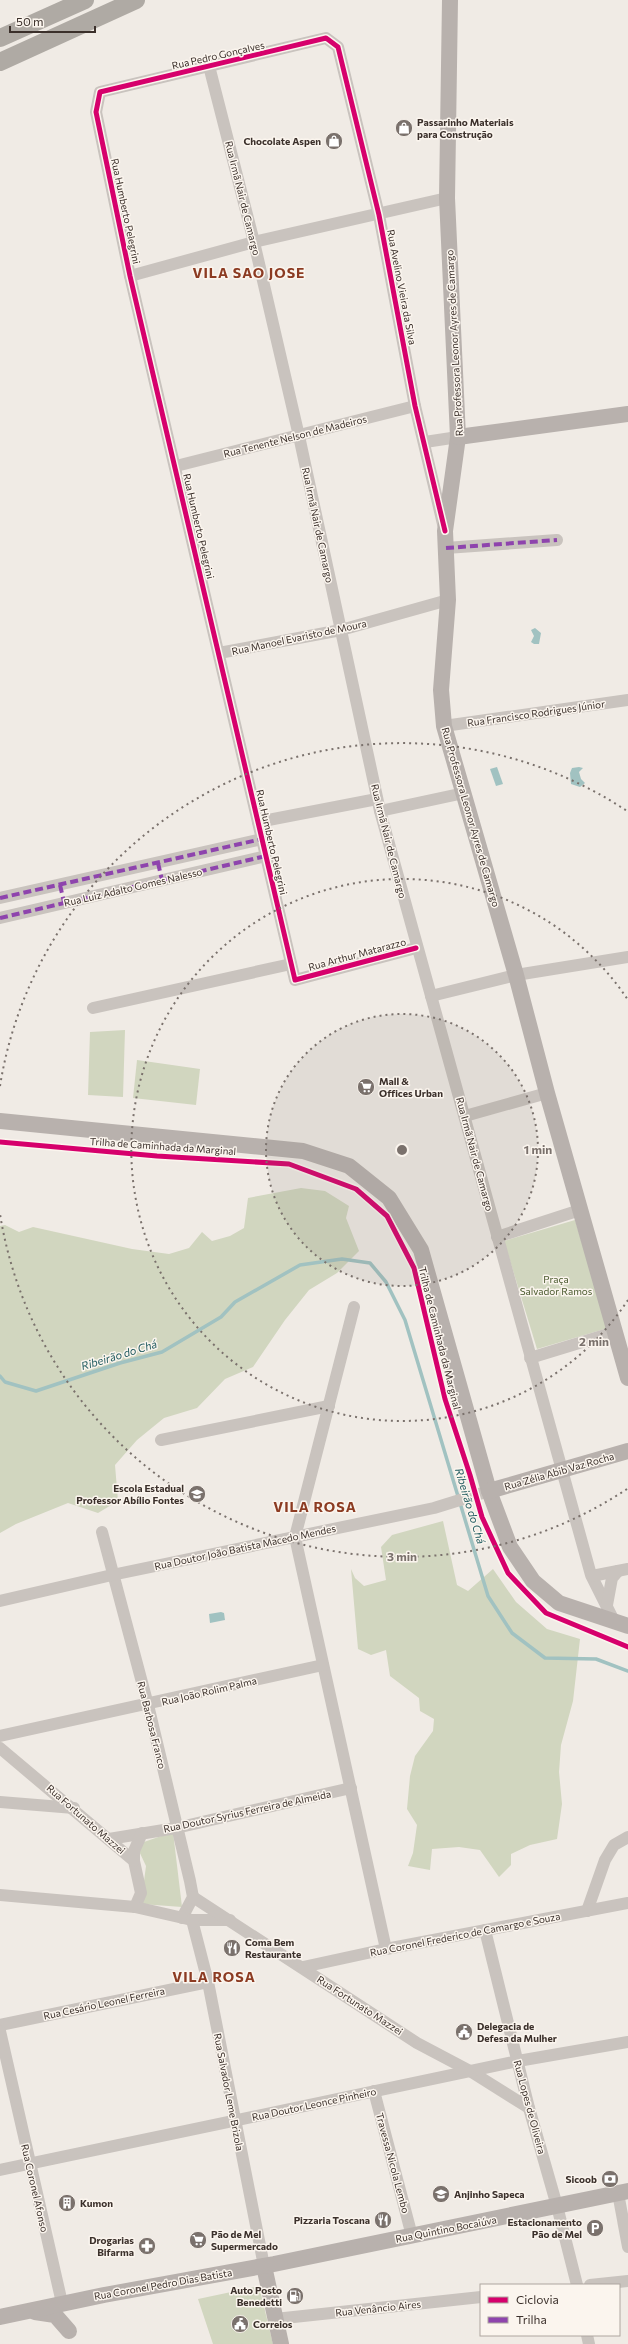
<svg xmlns="http://www.w3.org/2000/svg" width="628" height="2344" font-family="Commissioner,sans-serif">
<rect width="100%" height="100%" fill="#f0ebe5"/>
<!-- green -->
<g fill="#d1d6bf">
<path d="M125 1030 123 1097 88 1095 90 1032Z"/>
<path d="M137 1060 200 1069 196 1105 133 1098Z"/>
<path d="M301 1188 325 1191 349 1206 346 1218 359 1251 337 1273 309 1290 285 1320 253 1367 225 1379 197 1408 164 1418 137 1440 115 1465 118 1501 98 1513 68 1503 16 1524 0 1533V1226L5 1225 19 1232 33 1227 132 1249 169 1254 189 1248 202 1232 212 1241 230 1236 244 1228 248 1198Z"/>
<path d="M575 1220 608 1328 537 1349 504 1241Z"/>
<path d="M443 1521 457 1585 468 1591 493 1569 516 1602 547 1629 580 1639 573 1701 561 1745 559 1772 562 1804 557 1839 530 1845 511 1854V1865L499 1877 480 1850 459 1847 432 1849 430 1870 408 1866 413 1853 417 1825 407 1809 410 1776 415 1756 433 1731 434 1719 420 1711 419 1698 390 1676 386 1650 371 1655 358 1649 351 1569 355 1578 364 1586 386 1580 381 1547 392 1535Z"/>
<path d="M173 1832 182 1907 141 1904 146 1866 138 1849 141 1843Z"/>
<path d="M259 2286 273 2344H213L198 2299Z"/>
</g>
<!-- water -->
<g fill="#a1c2c1">
<path d="M535 628 541 633 539 644H534L531 642 534 636 531 630Z"/>
<path d="M497 767 503 784 496 786 490 769Z"/>
<path d="M579 767 583 768 579 772 581 779 585 783 580 787 571 784 570 773 572 768Z"/>
<path d="M221 1612 224 1613 225 1620 210 1623 209 1614Z"/>
</g>
<g fill="none" stroke-linecap="round" stroke-linejoin="round">
<!-- stream -->
<path stroke="#a1c2c1" stroke-width="3.5" d="M0 1376 5 1382 36 1391 120 1363 162 1352 221 1317 235 1302 300 1265 342 1259 370 1263 386 1282 405 1320 488 1596 512 1633 545 1658 596 1659 628 1671"/>
<!-- minor -->
<g stroke="#c9c3be" stroke-width="12">
<path d="M209 66 254 242 299 436 380 811 591 1575 615 1623"/>
<path d="M130 276 254 242 447 198"/>
<path d="M425 442 458 437"/>
<path d="M176 466 415 406"/>
<path d="M446 548 557 540"/>
<path d="M219 653 341 630 448 600"/>
<path d="M444 726 628 700"/>
<path d="M380 811 464 793"/>
<path d="M258 822 377 799"/>
<path d="M0 898 262 839"/>
<path d="M0 918 266 856"/>
<path d="M416 948 295 980 130 276 96 112 100 92 326 38 338 47 379 215 415 406 443 524"/>
<path d="M431 996 516 975 628 957"/>
<path d="M93 1008 291 964"/>
<path d="M465 1116 547 1093"/>
<path d="M497 1237 580 1210"/>
<path d="M354 1307 295 1537 386 1949"/>
<path d="M530 1358 615 1332"/>
<path d="M161 1440 329 1406"/>
<path d="M102 1532 148 1705 190 1881 193 1897 182 1918"/>
<path d="M592 1576 628 1569"/>
<path d="M0 1601 112 1575 434 1508 489 1491"/>
<path d="M607 1605 612 1578 618 1571"/>
<path d="M0 1736 323 1665"/>
<path d="M0 1748 134 1861 141 1893 135 1907"/>
<path d="M0 1802 74 1808"/>
<path d="M109 1839 176 1828 351 1788"/>
<path d="M134 1861V1851L142 1833"/>
<path d="M0 1895 135 1907 192 1920H230"/>
<path d="M193 1897 417 2043 470 2071 529 2108"/>
<path d="M587 1911 605 1860 614 1845 628 1837"/>
<path d="M192 1920 208 1982 264 2266"/>
<path d="M485 1930 529 2108 557 2206 577 2285"/>
<path d="M303 1967 386 1949 628 1903"/>
<path d="M0 2025 208 1982"/>
<path d="M0 2031 62 2303"/>
<path d="M374 2091 412 2236"/>
<path d="M0 2170 518 2061 628 2042"/>
<path d="M618 2193 628 2247"/>
<path d="M590 2285 628 2281"/>
<path d="M275 2319 481 2297"/>
<path d="M587 2335 589 2344"/>
</g>
<!-- major -->
<g stroke="#b8b1ad" stroke-width="16">
<path d="M450 0 447 198 458 437 445 531 448 600 441 690 444 726 516 975 547 1093 628 1378"/>
<path d="M458 437 628 414"/>
<path d="M0 1121 303 1151 349 1166 389 1198 421 1250 489 1491 510 1547 533 1581 559 1603 628 1626"/>
<path d="M489 1491 628 1451"/>
<path d="M264 2266 281 2344"/>
<path d="M35 2312 55 2315 69 2331"/>
<path d="M0 2317 104 2295 274 2264 628 2191"/>
</g>
<!-- highway -->
<g stroke="#afaaa4" stroke-width="18">
<path d="M0 38 85 0"/>
<path d="M0 62 136 0"/>
</g>
<!-- quiet -->
<g stroke="#8e44ad" stroke-width="4" stroke-dasharray="8 4" stroke-linecap="butt">
<path d="M446 548 557 540"/>
<path d="M158 863 162 880"/>
<path d="M60 885 64 902"/>
<path d="M0 898 262 839"/>
<path d="M0 918 266 856"/>
</g>
<defs>
<g id="cycleway">
<path d="M416 948 295 980 130 276 96 112 100 92 326 38 338 47 379 215 415 406 445 531"/>
<path d="M0 1142 157 1156 289 1164 356 1189 387 1216 414 1268 445 1399 470 1475 482 1517 508 1573 546 1613 628 1647"/>
</g>
</defs>
<!-- cycleway casing -->
<use href="#cycleway" stroke="#fbf5ee" stroke-width="8"/>
<!-- cycleway -->
<use href="#cycleway" stroke="#d6006c" stroke-width="5"/>
</g>
<!-- distance rings -->
<circle cx="402" cy="1150" r="136" fill="#7a716c" fill-opacity=".12"/>
<g fill="none" stroke="#7a716c" stroke-width="2" stroke-dasharray="2 4">
<circle cx="402" cy="1150" r="136"/>
<path d="M628 1300A271 271 0 1 1 628 1000"/>
<path d="M627 1489A407 407 0 0 1 0 1214M0 1086A407 407 0 0 1 627 811"/>
</g>
<!-- icons -->
<defs>
<symbol id="shop-disc" viewBox="-11 -11 22 22"><circle r="9.5" fill="#7a716c" stroke="#fbf5ee"/><path d="M-5-2.5h2.3a2.7 3.5 0 0 1 5.4 0H5L5.5 6h-11ZM-1.5-2.5h3a1.5 2.3 0 0 0-3 0Z" fill="#fff"/></symbol>
<symbol id="supermarket-disc" viewBox="-11 -11 22 22"><circle r="9.5" fill="#7a716c" stroke="#fbf5ee"/><path d="M-6-5.5h2.5l.6 2H6L4.5 2H-2.5L-4.4-4H-6ZM-1.5 3.2a1.3 1.3 0 1 0 .1 0ZM3 3.2a1.3 1.3 0 1 0 .1 0Z" fill="#fff"/></symbol>
<symbol id="school-disc" viewBox="-11 -11 22 22"><circle r="9.5" fill="#7a716c" stroke="#fbf5ee"/><path d="M0-5L7-2L0 1L-7-2ZM-4 1L0 2.5L4 1V4Q0 6-4 4Z" fill="#fff"/></symbol>
<symbol id="restaurant-disc" viewBox="-11 -11 22 22"><circle r="9.5" fill="#7a716c" stroke="#fbf5ee"/><path d="M-5-6h1v4h1v-4h1v4h1v-4h1v5L-1.5 .5V6h-2V.5L-5-1ZM5-6V6H3V1.5H1.5Q1.5-4 5-6Z" fill="#fff"/></symbol>
<symbol id="civic-disc" viewBox="-11 -11 22 22"><circle r="9.5" fill="#7a716c" stroke="#fbf5ee"/><path d="M-.6-6.5H3V-4.5H.6V-3L4-1V1h2V6H-6V1h2V-1L-.6-3ZM-1.2 2.5V6h2.4V2.5Z" fill="#fff"/></symbol>
<symbol id="bank-disc" viewBox="-11 -11 22 22"><circle r="9.5" fill="#7a716c" stroke="#fbf5ee"/><path d="M-6-4H6V4H-6ZM0-2.3a2.3 2.3 0 1 0 0 4.6a2.3 2.3 0 1 0 0-4.6Z" fill="#fff"/></symbol>
<symbol id="building-disc" viewBox="-11 -11 22 22"><circle r="9.5" fill="#7a716c" stroke="#fbf5ee"/><path d="M-4-6H4V6H1V3H-1V6H-4ZM-2.5-4.3h1.7v1.8h-1.7ZM.8-4.3h1.7v1.8H.8ZM-2.5-1h1.7V.8h-1.7ZM.8-1h1.7V.8H.8Z" fill="#fff"/></symbol>
<symbol id="parking-disc" viewBox="-11 -11 22 22"><circle r="9.5" fill="#7a716c" stroke="#fbf5ee"/><path d="M-3.5-5.5H1a3.5 3.5 0 0 1 0 7H-1V5.5H-3.5ZM-1-3.4V-.6H.8a1.4 1.4 0 0 0 0-2.8Z" fill="#fff"/></symbol>
<symbol id="pharmacy-disc" viewBox="-11 -11 22 22"><circle r="9.5" fill="#7a716c" stroke="#fbf5ee"/><path d="M-2-6h4v4h4v4h-4v4h-4v-4h-4v-4h4Z" fill="#fff"/></symbol>
<symbol id="fuel-disc" viewBox="-11 -11 22 22"><circle r="9.5" fill="#7a716c" stroke="#fbf5ee"/><path d="M-5.5-6h7V0h2V4h1.3V-2.5L3-4.5l.8-.8L6-3V5H2.5V1h-1V6h-7ZM-4.2-4.7v3.2H.2V-4.7Z" fill="#fff"/></symbol>
</defs>
<g fill-rule="evenodd">
<use href="#shop-disc" x="394" y="118" width="20" height="20"/>
<use href="#shop-disc" x="324" y="131" width="20" height="20"/>
<use href="#supermarket-disc" x="356" y="1077" width="20" height="20"/>
<use href="#school-disc" x="187" y="1484" width="20" height="20"/>
<use href="#restaurant-disc" x="222" y="1938" width="20" height="20"/>
<use href="#civic-disc" x="454" y="2022" width="20" height="20"/>
<use href="#bank-disc" x="600" y="2169" width="20" height="20"/>
<use href="#school-disc" x="431" y="2184" width="20" height="20"/>
<use href="#building-disc" x="57" y="2193" width="20" height="20"/>
<use href="#restaurant-disc" x="373" y="2210" width="20" height="20"/>
<use href="#parking-disc" x="585" y="2218" width="20" height="20"/>
<use href="#supermarket-disc" x="188" y="2230" width="20" height="20"/>
<use href="#pharmacy-disc" x="137" y="2236" width="20" height="20"/>
<use href="#fuel-disc" x="285" y="2286" width="20" height="20"/>
<use href="#civic-disc" x="230" y="2314" width="20" height="20"/>
</g>
<g text-anchor="middle" stroke-width="3" stroke-linejoin="round" paint-order="stroke">
<!-- street labels -->
<g font-size="10" fill="#3b302b" stroke="#fbf5ee">
<text transform="translate(218 55) rotate(-13)" y="4">Rua Pedro Gonçalves</text>
<text transform="translate(243 198) rotate(76)" y="4">Rua Irmã Nair de Camargo</text>
<text transform="translate(126 211) rotate(78)" y="4">Rua Humberto Pelegrini</text>
<text transform="translate(402 287) rotate(79)" y="4">Rua Avelino Vieira da Silva</text>
<text transform="translate(454 343) rotate(-93)" y="4">Rua Professora Leonor Ayres de Camargo</text>
<text transform="translate(295 436) rotate(-14)" y="4">Rua Tenente Nelson de Madeiros</text>
<text transform="translate(318 525) rotate(78)" y="4">Rua Irmã Nair de Camargo</text>
<text transform="translate(199 526) rotate(77)" y="4">Rua Humberto Pelegrini</text>
<text transform="translate(299 637) rotate(-12)" y="4">Rua Manoel Evaristo de Moura</text>
<text transform="translate(536 713) rotate(-8)" y="4">Rua Francisco Rodrigues Júnior</text>
<text transform="translate(471 817) rotate(74)" y="4">Rua Professora Leonor Ayres de Camargo</text>
<text transform="translate(389 841) rotate(76)" y="4">Rua Irmã Nair de Camargo</text>
<text transform="translate(272 842) rotate(77)" y="4">Rua Humberto Pelegrini</text>
<text transform="translate(133 887) rotate(-13)" y="4">Rua Luiz Adalto Gomes Nalesso</text>
<text transform="translate(357 954) rotate(-15)" y="4">Rua Arthur Matarazzo</text>
<text transform="translate(163 1146) rotate(4)" y="4">Trilha de Caminhada da Marginal</text>
<text transform="translate(475 1154) rotate(75)" y="4">Rua Irmã Nair de Camargo</text>
<text transform="translate(440 1338) rotate(76)" y="4">Trilha de Caminhada da Marginal</text>
<text transform="translate(559 1471) rotate(-16)" y="4">Rua Zélia Abib Vaz Rocha</text>
<text transform="translate(245 1547) rotate(-12)" y="4">Rua Doutor João Batista Macedo Mendes</text>
<text transform="translate(209 1691) rotate(-13)" y="4">Rua João Rolim Palma</text>
<text transform="translate(152 1725) rotate(76)" y="4">Rua Barbosa Franco</text>
<text transform="translate(247 1811) rotate(-12)" y="4">Rua Doutor Syrius Ferreira de Almeida</text>
<text transform="translate(86 1819) rotate(41)" y="4">Rua Fortunato Mazzei</text>
<text transform="translate(465 1934) rotate(-11)" y="4">Rua Coronel Frederico de Camargo e Souza</text>
<text transform="translate(104 2003) rotate(-12)" y="4">Rua Cesário Leonel Ferreira</text>
<text transform="translate(360 2005) rotate(33)" y="4">Rua Fortunato Mazzei</text>
<text transform="translate(229 2092) rotate(79)" y="4">Rua Salvador Leme Brizola</text>
<text transform="translate(314 2104) rotate(-12)" y="4">Rua Doutor Leonce Pinheiro</text>
<text transform="translate(530 2107) rotate(75)" y="4">Rua Lopes de Oliveira</text>
<text transform="translate(393 2163) rotate(75)" y="4">Travessa Nicola Lembo</text>
<text transform="translate(35 2188) rotate(77)" y="4">Rua Coronel Afonso</text>
<text transform="translate(446 2229) rotate(-11)" y="4">Rua Quintino Bocaiúva</text>
<text transform="translate(163 2284) rotate(-10)" y="4">Rua Coronel Pedro Dias Batista</text>
<text transform="translate(378 2308) rotate(-6)" y="4">Rua Venâncio Aires</text>
</g>
<!-- poi labels -->
<g font-size="10" font-weight="bold" fill="#3b302b" stroke="#fbf5ee" text-anchor="start">
<text x="417" y="126">Passarinho Materiais<tspan x="417" dy="12">para Construção</tspan></text>
<text x="321" y="145" text-anchor="end">Chocolate Aspen</text>
<text x="379" y="1085">Mall &amp;<tspan x="379" dy="12">Offices Urban</tspan></text>
<text x="184" y="1492" text-anchor="end">Escola Estadual<tspan x="184" dy="12">Professor Abílio Fontes</tspan></text>
<text x="245" y="1946">Coma Bem<tspan x="245" dy="12">Restaurante</tspan></text>
<text x="477" y="2030">Delegacia de<tspan x="477" dy="12">Defesa da Mulher</tspan></text>
<text x="597" y="2183" text-anchor="end">Sicoob</text>
<text x="454" y="2198">Anjinho Sapeca</text>
<text x="80" y="2207">Kumon</text>
<text x="370" y="2224" text-anchor="end">Pizzaria Toscana</text>
<text x="582" y="2226" text-anchor="end">Estacionamento<tspan x="582" dy="12">Pão de Mel</tspan></text>
<text x="211" y="2238">Pão de Mel<tspan x="211" dy="12">Supermercado</tspan></text>
<text x="134" y="2244" text-anchor="end">Drogarias<tspan x="134" dy="12">Bifarma</tspan></text>
<text x="282" y="2294" text-anchor="end">Auto Posto<tspan x="282" dy="12">Benedetti</tspan></text>
<text x="253" y="2328">Correios</text>
</g>
<!-- park labels -->
<g font-size="10" fill="#4a5a2e" stroke="#fbf5ee">
<text x="556" y="1283">Praça<tspan x="556" dy="12">Salvador Ramos</tspan></text>
</g>
<!-- water labels -->
<g font-size="11" font-style="italic" fill="#1f5a5e" stroke="#fbf5ee">
<text transform="translate(119 1355) rotate(-17)" y="4">Ribeirão do Chá</text>
<text transform="translate(470 1506) rotate(73)" y="4">Ribeirão do Chá</text>
</g>
<!-- district labels -->
<g font-size="14" font-weight="bold" letter-spacing="1" fill="#8c3b22" stroke="#fbf5ee">
<text x="249" y="278">VILA SAO JOSE</text>
<text x="315" y="1512">VILA ROSA</text>
<text x="214" y="1982">VILA ROSA</text>
</g>
</g>
<circle cx="402" cy="1150" r="6" fill="#7a716c" stroke="#fbf5ee" stroke-width="2"/>
<g font-size="12" text-anchor="middle" font-weight="bold" fill="#7a716c" stroke="#fbf5ee" stroke-width="3" stroke-linejoin="round" paint-order="stroke">
<text x="538" y="1154">1 min</text>
<text x="594" y="1346">2 min</text>
<text x="402" y="1561">3 min</text>
</g>
<!-- legend -->
<rect x="480" y="2284" width="140" height="52" fill="#fbf5ee" stroke="#aea6a0"/>
<rect x="488" y="2297" width="20" height="6" fill="#d6006c" stroke="#aea6a0"/>
<text x="516" y="2304" font-size="12" fill="#3b302b">Ciclovia</text>
<rect x="488" y="2317" width="20" height="6" fill="#8e44ad" stroke="#aea6a0"/>
<text x="516" y="2324" font-size="12" fill="#3b302b">Trilha</text>
<!-- scale -->
<path d="M10 26v6h85v-6" fill="none" stroke="#3b302b" stroke-width="2"/>
<text x="16" y="26" font-size="12" fill="#3b302b" stroke="#fbf5ee" stroke-width="3" paint-order="stroke">50 m</text>
</svg>
